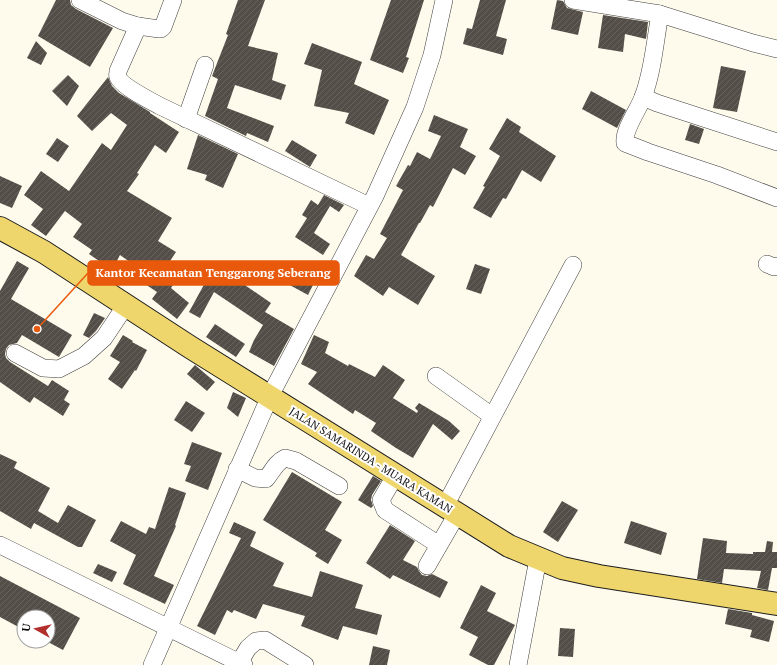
<svg xmlns="http://www.w3.org/2000/svg" width="777" height="665" font-family="'PT Serif',serif">
<defs>
<pattern id="building-hatch" width="6" height="6" patternUnits="userSpaceOnUse"><rect width="6" height="6" fill="#544e49"/><path d="M-1 1l2-2M0 6l6-6M5 7l2-2" fill="none" stroke="#68635f"/></pattern>
</defs>
<rect width="100%" height="100%" fill="#fefbed"/>
<!-- building -->
<g fill="url(#building-hatch)">
<path d="M56 0H70L71 5 76 9 113 28 90 67 38 36Z"/>
<path d="M238 0H265L248 46 278 53 272 80 286 85 281 100 235 85 227 108 274 126 268 142 247 133 246 136 205 116 218 79 212 76 228 35 226 34Z"/>
<path d="M391 0H424L406 57 409 58 403 73 370 60Z"/>
<path d="M480 0H506L496 36 507 39 503 55 463 44 467 28 472 29Z"/>
<path d="M557 0 563 1 567 8 583 12 578 35 551 29Z"/>
<path d="M603 15 648 22 646 39 625 34 623 52 598 48Z"/>
<path d="M36 41 47 53 41 65 27 58Z"/>
<path d="M312 43 362 62 354 84 389 100 374 135 345 123 349 113 314 106 322 70 304 64Z"/>
<path d="M721 66 746 71 737 112 713 108Z"/>
<path d="M68 75 79 86 67 106 52 91Z"/>
<path d="M108 77 112 86 119 93 150 112V113L179 132 166 153 155 145 137 173 139 174 127 191 172 218 158 241 176 252 168 264 181 272 171 288 189 303 177 319 152 299 157 292 139 280 144 272 120 255 112 270 89 254 92 250 73 237 82 224 65 211 46 236 31 225 43 209 24 195 41 171 69 191 102 143 111 150 127 125 111 113 92 131 77 116Z"/>
<path d="M591 91 626 110 617 128 582 109Z"/>
<path d="M434 115 468 129 460 147 476 156 465 175 453 168 433 207 430 205 420 223H419L401 255 435 276 418 305 389 287 383 296 354 276 366 255 374 259 387 238 380 234 403 190 396 186 408 165 410 166 417 152 430 159 441 136 428 131Z"/>
<path d="M507 118 521 127 519 132 556 156 541 182 522 170 506 199 503 198 491 218 473 208 485 187 483 186 500 156 489 149Z"/>
<path d="M690 124 704 129 699 144 685 140Z"/>
<path d="M198 135 238 154 223 188 205 180 207 175 187 169Z"/>
<path d="M57 138 69 146 58 162 46 154Z"/>
<path d="M292 140 317 155 310 167 285 151Z"/>
<path d="M0 176 22 186 12 208 0 203Z"/>
<path d="M324 195 344 205 339 212 330 206 314 233 330 244 323 255 295 237 307 218 302 215 311 200 318 205Z"/>
<path d="M17 261 29 268 11 299 72 335 59 357 22 335 17 343 9 345 6 349 5 354 6 358 10 362 48 386 52 380 69 391 64 400 70 404 63 416 34 397 30 403 0 382V291Z"/>
<path d="M475 264 490 269 481 294 466 289Z"/>
<path d="M295 266 317 277 308 295 286 283Z"/>
<path d="M212 270 230 281 233 277 271 303 265 312 294 329 274 366 249 352 254 340 263 325 214 292 200 318 189 312Z"/>
<path d="M94 313 105 318 96 331 89 338 83 335Z"/>
<path d="M215 324 245 344 236 357 206 337Z"/>
<path d="M123 335 133 341 132 342 147 350 136 371 135 370 122 389 108 379 120 362 110 356Z"/>
<path d="M314 335 329 342 325 353 348 366 349 364 375 377 383 365 405 380 393 398 417 413 418 411 415 408 419 403 449 421 460 431 452 440 433 424 413 458 396 448 371 431 376 423 355 410 353 414 308 384 317 372 301 364Z"/>
<path d="M195 365 215 382 207 391 187 374Z"/>
<path d="M233 392 246 398 238 417 227 408Z"/>
<path d="M186 401 205 413 192 432 174 420Z"/>
<path d="M192 442 222 453 208 490 185 481 191 466 184 464Z"/>
<path d="M0 454 17 462 14 468 50 488 38 511 58 523 68 505 96 520 82 547H78L34 523 31 529 0 511Z"/>
<path d="M292 472 342 502 325 530 342 540 328 564 315 556 317 553 263 520Z"/>
<path d="M373 476 381 481 372 495 371 500 373 506 371 508 358 500Z"/>
<path d="M169 487 186 493 175 525 176 526 154 576 174 585 165 604 123 584 136 555 110 541 121 521 146 534 149 527 155 529Z"/>
<path d="M562 501 578 510 558 542 543 532Z"/>
<path d="M631 521 667 533 661 555 624 543Z"/>
<path d="M234 522 256 532 250 546 284 563 273 586 312 597 320 571 363 585 355 608 382 615 377 635 343 626 338 640 301 626 305 616 263 604 256 619 234 610 232 613 227 610 215 635 197 626 241 538 229 533Z"/>
<path d="M390 525 415 541 403 560 417 567 419 571 422 575 427 576 432 574 448 582 440 598 393 575 390 579 366 563Z"/>
<path d="M703 538 727 541 726 553 753 554V552H765L767 541 773 542 772 552H777V568H772L768 590 757 588 761 571 724 569 722 583 697 579Z"/>
<path d="M98 564 117 572 112 582 93 573Z"/>
<path d="M0 576 80 618 63 650 48 642V617H24V630L0 617Z"/>
<path d="M481 585 496 593 487 611 515 625 494 665H488L469 655 478 637 460 628Z"/>
<path d="M728 609 752 613V615L774 621 769 642 750 637 752 630 725 624Z"/>
<path d="M560 628 575 629 573 657 558 656Z"/>
<path d="M373 646 390 650 387 665H369Z"/>
</g>
<g fill="none" stroke-linecap="round" stroke-linejoin="round">
<defs>
<g id="minor">
<path d="M80 0 122 21 138 26 159 29H161L163 27 173 0"/>
<path d="M573 0 660 14 753 43 777 49"/>
<path d="M660 14C655 41 653 71 643 97 639 109 623 130 625 143L648 152 717 175 777 198"/>
<path d="M138 26 118 71C118 74 117 75 118 77 121 86 151 101 160 106L369 206"/>
<path d="M643 97 657 103 777 142"/>
<path d="M186 119 205 65"/>
<path d="M767 264 774 267 777 266"/>
<path d="M15 353 43 368 59 369 84 356 104 338 126 305"/>
<path d="M436 376 492 416"/>
<path d="M237 469 255 478 266 479C273 471 275 463 285 458L296 461 339 486"/>
<path d="M395 476 381 500 385 510 439 545"/>
<path d="M445 506 573 265"/>
<path d="M0 545 244 665"/>
<path d="M427 566 457 514"/>
<path d="M239 663 248 648 256 641 265 640 305 665"/>
<path d="M152 665 270 396 375 196 415 107 432 55 444 0"/>
<path d="M518 665 538 559"/>
</g>
<path id="major" d="M0 228 44 252 190 347 509 546 562 568 599 576 777 604"/>
</defs>
<!-- minor casing -->
<use href="#minor" stroke="#3f3f3f" stroke-width="18"/>
<!-- major casing -->
<use href="#major" stroke="#1d1d1d" stroke-width="24"/>
<!-- minor -->
<use href="#minor" stroke="#fff" stroke-width="17"/>
<!-- major -->
<use href="#major" stroke="#efd66c" stroke-width="22"/>
</g>
<g text-anchor="middle" stroke-width="4" stroke-linejoin="round" paint-order="stroke">
<!-- street labels -->
<g font-size="11" fill="#0c0c0c" stroke="#fff">
<text transform="translate(371 460) rotate(32)" y="4">JALAN SAMARINDA - MUARA KAMAN</text>
</g>
</g>
<!-- callouts -->
<path fill="none" stroke="#e8590c" stroke-width="1.5" d="M37 329L88 273"/>
<circle fill="#e8590c" stroke="#fff" stroke-width="1.5" cx="37" cy="329" r="4"/>
<rect fill="#e8590c" stroke="#e8590c" stroke-width="1.5" x="88" y="261" width="251" height="24" rx="4"/>
<g font-size="12" text-anchor="middle" font-weight="bold" fill="#fff">
<text x="213" y="277">Kantor Kecamatan Tenggarong Seberang</text>
</g>
<!-- north arrow -->
<g transform="translate(36 629) rotate(278)"><circle r="19" fill="#ffffff" stroke="#9e9e9e"/>
<path d="M0-3L7 15L0 10L-7 15Z" fill="#b22f2e"/>
<text y="-6" font-size="11" font-weight="bold" text-anchor="middle" fill="#0c0c0c">U</text>
</g>
</svg>
